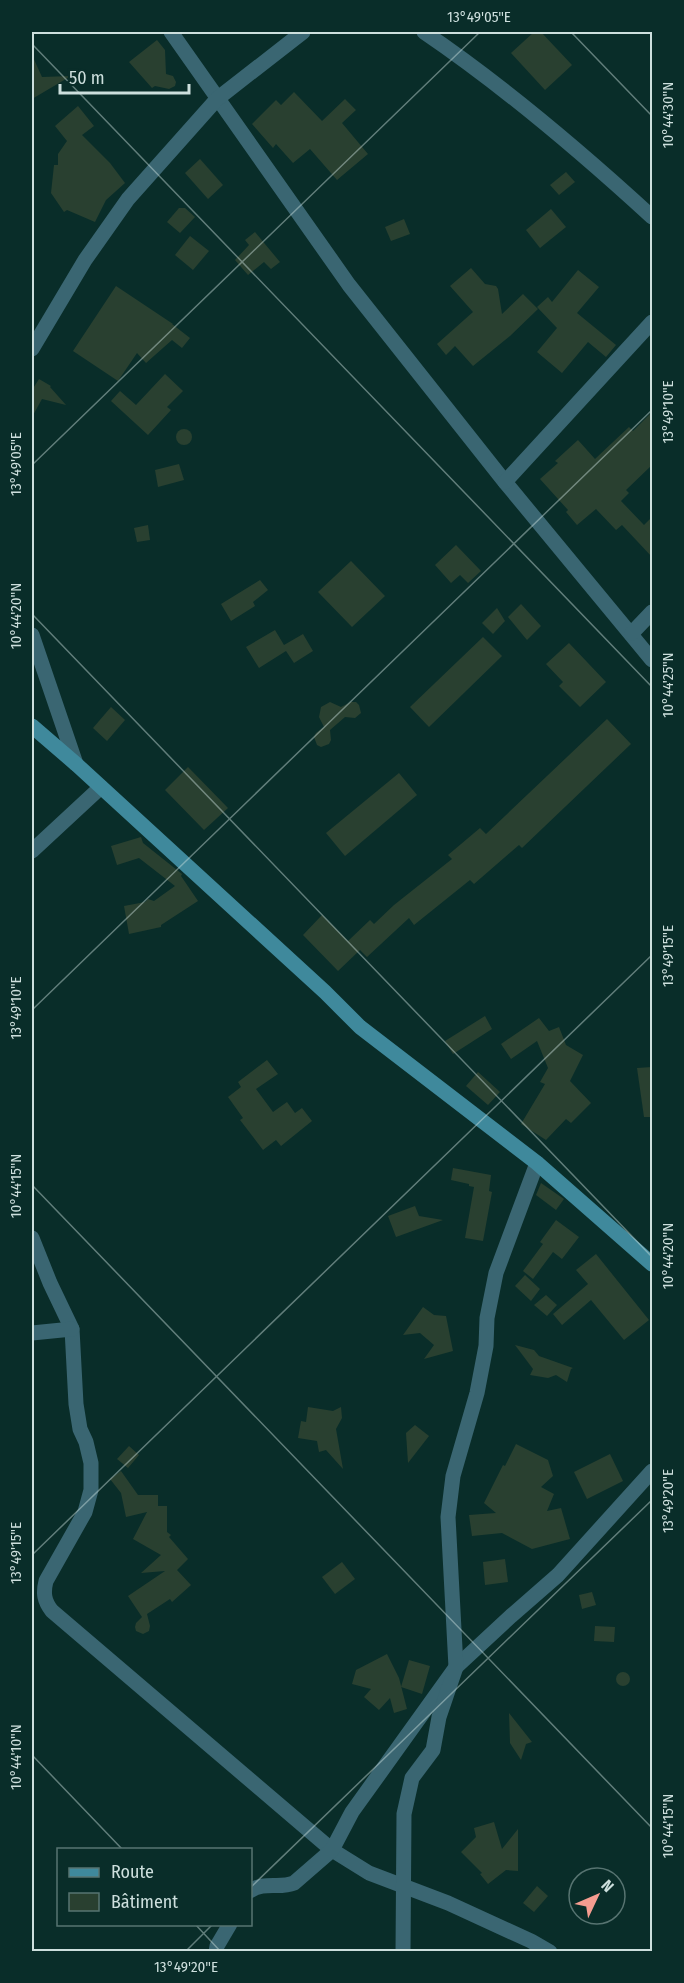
<svg xmlns="http://www.w3.org/2000/svg" width="684" height="1983" font-family="'Fira Sans Condensed',sans-serif">
<rect width="100%" height="100%" fill="#092d29"/>
<!-- building -->
<g fill="#294030">
<path d="M534 32H541L572 65 545 90 511 53Z"/>
<path d="M157 40 165 50 166 74 173 76 176 82 175 86 169 89 155 86 152 88 129 62Z"/>
<path d="M32 55 42 77 71 76 32 99Z"/>
<path d="M294 92 322 121 345 99 356 110 342 123 368 154 337 180 310 149 293 163 276 144 273 148 252 124 276 100 281 105Z"/>
<path d="M78 106 94 126 82 135 110 163 125 183 106 200 95 222 67 210 64 212 51 193 54 165H58V154L67 141 55 126Z"/>
<path d="M200 159 223 185 208 199 185 173Z"/>
<path d="M566 172 575 182 559 195 550 185Z"/>
<path d="M179 208H185L195 217 180 233 167 222Z"/>
<path d="M551 209 566 227 540 248 526 230Z"/>
<path d="M404 219 410 234 391 241 385 227Z"/>
<path d="M255 232 280 262 271 269 264 262 248 275 235 260 249 245 245 240Z"/>
<path d="M190 236 209 251 193 270 175 255Z"/>
<path d="M471 268 485 284 496 286 498 289 502 314 523 294 538 309 510 336 473 366 455 346 446 355 437 344 473 312 450 286Z"/>
<path d="M578 270 599 287 577 313 616 345 606 357 588 342 562 373 537 352 557 328 537 307 548 297 552 302Z"/>
<path d="M116 286 173 324H172L190 338 182 348 172 340 146 363 137 353 118 381 73 351Z"/>
<path d="M165 374 183 391 167 407 171 410 148 435 111 401 120 391 136 405Z"/>
<path d="M39 379 51 386 50 387 66 405 42 399 32 417V390Z"/>
<path d="M652 412V465L626 490 629 493 621 501 644 525 652 517V557L622 525 616 530 596 509 577 525 566 512 568 510 540 479 558 463 555 461 578 440 595 459 629 427 633 431Z"/>
<circle cx="184" cy="437" r="8"/>
<path d="M179 464 184 480 158 487 155 470Z"/>
<path d="M148 525 150 540 137 542 134 528Z"/>
<path d="M456 545 481 571 468 583 460 575 451 583 435 565Z"/>
<path d="M351 561 385 596 352 627 318 592Z"/>
<path d="M260 580 268 590 253 602 255 606 231 621 221 604Z"/>
<path d="M521 604 541 626 527 640 508 617Z"/>
<path d="M497 608 505 621 493 634 482 623Z"/>
<path d="M275 630 284 645 303 634 313 651 294 663 286 651 259 668 246 647Z"/>
<path d="M483 637 502 656 429 727 410 707Z"/>
<path d="M569 643 606 682 580 707 559 686 563 682 546 664Z"/>
<path d="M330 702 341 707 351 702H356L359 705 361 713 355 718 345 717 330 730 331 740 329 744 321 747 317 745 314 737 316 733 324 727 319 717 321 707Z"/>
<path d="M111 707 125 720 107 741 93 728Z"/>
<path d="M607 719 631 744 522 848 519 845 474 884 470 880 414 925 409 918 367 957 360 950 338 971 303 935 322 915 348 941 370 920 374 924 394 905 452 859 448 855 480 828 486 834Z"/>
<path d="M188 767 228 808 204 830 165 790Z"/>
<path d="M399 773 417 795 345 856 326 833Z"/>
<path d="M141 837 143 843 182 874 181 876 198 901 161 925V927L129 934 124 906 145 902 148 899 154 901 175 886 139 858 117 865 111 846Z"/>
<path d="M485 1016 492 1029 453 1054 445 1041Z"/>
<path d="M539 1018 549 1031 559 1027 566 1045 583 1055 570 1081 591 1103 571 1123 566 1119 546 1140 521 1124 545 1084 540 1082 548 1068 537 1041 511 1059 501 1044Z"/>
<path d="M267 1060 278 1074 256 1089 273 1112 287 1102 295 1113 302 1108 312 1121 281 1146 276 1140 263 1150 240 1120 243 1118 228 1097 241 1087 238 1082Z"/>
<path d="M652 1067V1117H644L637 1068Z"/>
<path d="M478 1072 500 1092 488 1105 466 1086Z"/>
<path d="M453 1168 491 1175 489 1191 492 1192 483 1241 465 1238 474 1187 469 1186V1184L451 1180Z"/>
<path d="M541 1183 564 1199 556 1210 536 1195Z"/>
<path d="M415 1206 419 1216 443 1220 396 1237 388 1216Z"/>
<path d="M556 1220 579 1237 562 1259 553 1252 533 1279 523 1271 543 1244 540 1242Z"/>
<path d="M596 1254 649 1320 624 1340 591 1300 562 1325 553 1314 588 1284 576 1270Z"/>
<path d="M525 1275 540 1289 531 1301 515 1286Z"/>
<path d="M546 1295 557 1305 547 1316 534 1305Z"/>
<path d="M423 1307 434 1315 446 1316 453 1351 424 1359 434 1345 420 1333 403 1335Z"/>
<path d="M515 1345 534 1350 539 1356 573 1368 571 1369 567 1382 556 1375 548 1378 530 1375 533 1369Z"/>
<path d="M308 1407 333 1411 341 1407 342 1418 336 1429 343 1469 326 1450 319 1452 317 1441 298 1438 301 1421 306 1422Z"/>
<path d="M415 1425 429 1436 408 1463 406 1433Z"/>
<path d="M516 1444 548 1460 553 1476 541 1487 554 1494 547 1511 561 1508 570 1539 532 1549 502 1533 472 1536 469 1515 496 1513 484 1503 503 1465 505 1466Z"/>
<path d="M129 1446 139 1455 128 1468 117 1459Z"/>
<path d="M610 1454 623 1481 587 1499 574 1472Z"/>
<path d="M121 1471 138 1495H158V1506H167V1532L171 1535 169 1537 188 1559 177 1570 191 1585 172 1602 170 1599 147 1614 150 1626 149 1631 143 1634 136 1631 135 1627 136 1623 142 1617 128 1596 165 1571 141 1573 161 1555 133 1539 147 1512 126 1517 121 1493 110 1479Z"/>
<path d="M505 1559 508 1582 485 1585 483 1562Z"/>
<path d="M342 1562 355 1579 335 1594 322 1577Z"/>
<path d="M592 1592 596 1605 582 1609 579 1595Z"/>
<path d="M595 1626 615 1627 614 1642 594 1641Z"/>
<path d="M387 1654 399 1678 407 1709 394 1713 390 1698 379 1710 364 1697 371 1689 352 1684 356 1670Z"/>
<path d="M409 1660 430 1666 422 1694 401 1687Z"/>
<circle cx="623" cy="1679" r="7"/>
<path d="M509 1713 532 1742 526 1744 521 1760 510 1743Z"/>
<path d="M494 1822 502 1849 518 1829V1871L506 1870 488 1884 480 1874 482 1873 461 1852 476 1837 474 1828Z"/>
<path d="M537 1886 548 1896 534 1912 523 1903Z"/>
</g>
<g fill="none" stroke-linecap="round" stroke-linejoin="round">
<!-- minor -->
<g stroke="#3a6672" stroke-width="15">
<path d="M171 32 349 285 505 482 652 660"/>
<path d="M424 32C505 87 580 151 652 217"/>
<path d="M32 349 85 260 128 199 217 99 303 32"/>
<path d="M505 482 652 322"/>
<path d="M632 633 652 612"/>
<path d="M32 635 76 764"/>
<path d="M32 851 101 787"/>
<path d="M32 1238 50 1283 72 1329 76 1404 80 1429 86 1442 91 1463V1490L85 1512 46 1581C43 1593 44 1601 52 1611L332 1850 369 1873 448 1903 531 1941 550 1952"/>
<path d="M32 1333 72 1329"/>
<path d="M250 1891C264 1881 280 1889 294 1883L332 1850 352 1812 456 1667 511 1616 558 1575 652 1471"/>
<path d="M216 1952 217 1946 230 1924"/>
<path d="M403 1952 404 1814 412 1778 433 1750 439 1717 456 1667 448 1517 453 1476 477 1393 486 1346 487 1318 496 1273 537 1163"/>
</g>
<!-- secondary -->
<path stroke="#3f899c" stroke-width="15" d="M32 726 76 764 325 992 360 1027 537 1163 652 1264"/>
</g>
<!-- ticks -->
<path fill="none" stroke="#cddfdd" stroke-width="1.5" stroke-opacity="0.45" d="M571 32 652 116M32 44 652 687M32 465 480 32M32 614 652 1257M32 1010 652 410M32 1185 652 1828M32 1555 652 955M32 1755 123 1850M250 1888 652 1500M195 1924 221 1952M185 1952 213 1924"/>
<!-- border -->
<rect width="684" height="1983" fill="none" stroke="#092d29" stroke-width="66"/>
<!-- legend -->
<rect x="57" y="1848" width="195" height="78" fill="#092d29" stroke="#577471" stroke-width="1.5"/>
<rect x="69" y="1868" width="30" height="9" fill="#3f899c" stroke="#577471" stroke-width="1.5"/>
<text x="111" y="1878" font-size="18" fill="#cddfdd">Route</text>
<rect x="69" y="1893" width="30" height="18" fill="#294030" stroke="#577471" stroke-width="1.5"/>
<text x="111" y="1908" font-size="18" fill="#cddfdd">Bâtiment</text>
<!-- north arrow -->
<g transform="translate(597 1896) rotate(46)"><circle r="28" fill="#092d29" stroke="#577471" stroke-width="1.5"/>
<path d="M0-4.5L10 22L0 15L-10 22Z" fill="#f59c90"/>
<text y="-9" font-size="16" font-weight="bold" text-anchor="middle" fill="#cddfdd">N</text>
</g>
<!-- scale -->
<path d="M60 84v9h129v-9" fill="none" stroke="#cddfdd" stroke-width="3"/>
<text x="69" y="84" font-size="18" fill="#cddfdd" stroke="#092d29" stroke-width="4.5" paint-order="stroke">50 m</text>
<rect x="33" y="33" width="618" height="1917" fill="none" stroke="#cddfdd" stroke-width="2"/>
<g font-size="15" text-anchor="middle" fill="#cddfdd">
<text x="479" y="22">13°49'05"E</text>
<text transform="translate(668 115) rotate(-90)" y="5">10°44'30"N</text>
<text transform="translate(668 412) rotate(-90)" y="5">13°49'10"E</text>
<text transform="translate(16 464) rotate(-90)" y="5">13°49'05"E</text>
<text transform="translate(16 616) rotate(-90)" y="5">10°44'20"N</text>
<text transform="translate(668 685) rotate(-90)" y="5">10°44'25"N</text>
<text transform="translate(668 956) rotate(-90)" y="5">13°49'15"E</text>
<text transform="translate(16 1008) rotate(-90)" y="5">13°49'10"E</text>
<text transform="translate(16 1186) rotate(-90)" y="5">10°44'15"N</text>
<text transform="translate(668 1256) rotate(-90)" y="5">10°44'20"N</text>
<text transform="translate(668 1501) rotate(-90)" y="5">13°49'20"E</text>
<text transform="translate(16 1553) rotate(-90)" y="5">13°49'15"E</text>
<text transform="translate(16 1757) rotate(-90)" y="5">10°44'10"N</text>
<text transform="translate(668 1826) rotate(-90)" y="5">10°44'15"N</text>
<text x="186" y="1972">13°49'20"E</text>
</g>
</svg>
